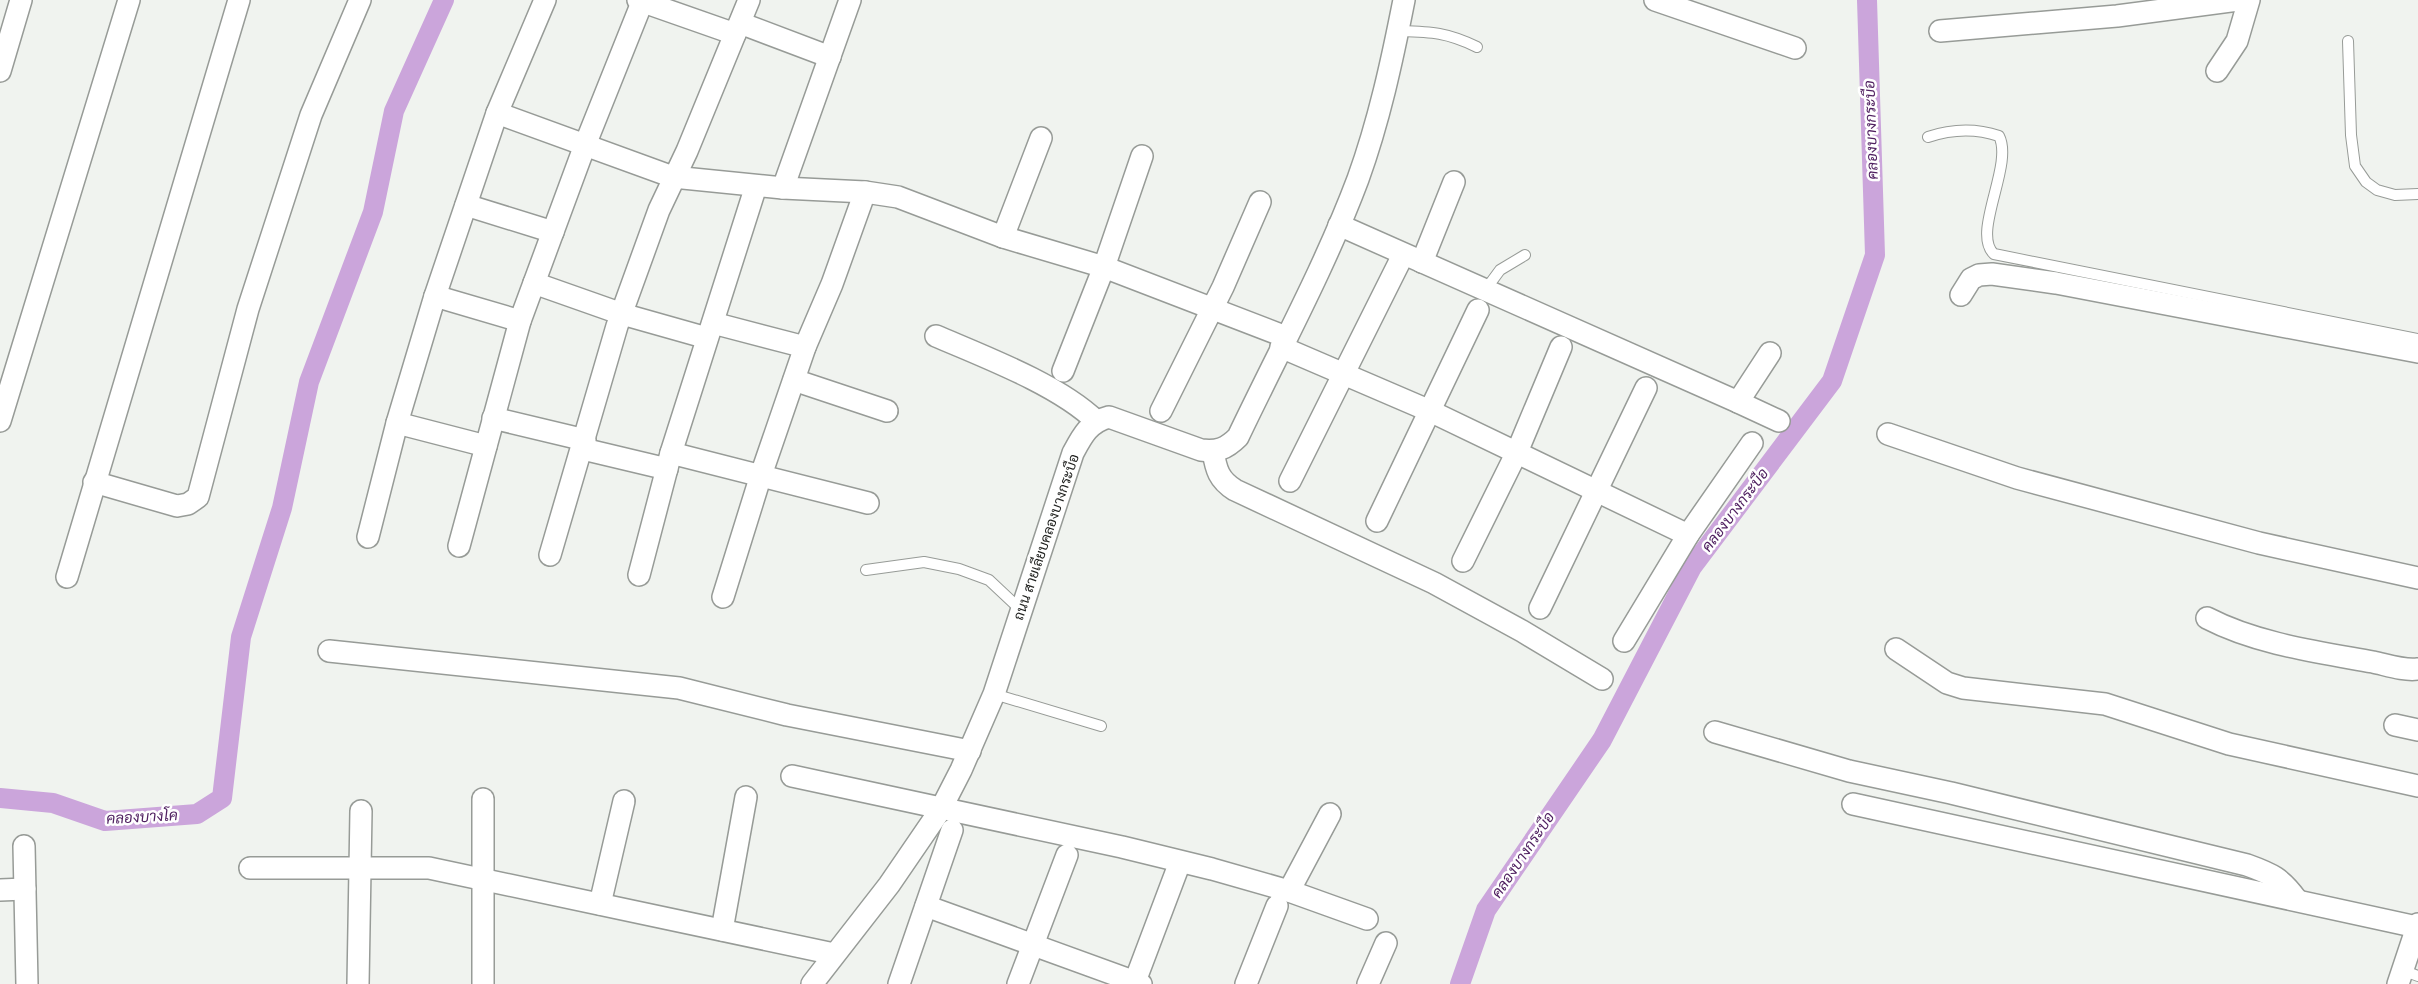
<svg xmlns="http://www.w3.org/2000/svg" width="2418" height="984" font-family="'Golos Text',Sarabun,sans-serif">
<rect width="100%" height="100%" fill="#f0f3ef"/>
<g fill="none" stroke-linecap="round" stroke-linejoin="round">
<!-- canal -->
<g stroke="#cba5db" stroke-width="20">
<path d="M0 798 53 803 105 821 197 814 222 798 241 637 282 508 309 382 373 212 394 111 444 0"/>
<path d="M1460 984 1486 910 1602 740 1692 567 1832 381 1875 255 1867 0"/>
</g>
<defs>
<g id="service">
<path d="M1398 31C1431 32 1446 32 1477 47"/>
<path d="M2348 41 2351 135 2355 166 2366 182 2377 190 2395 195 2418 194"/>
<path d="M1928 137C1952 129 1975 128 1999 136 2014 165 1971 233 1994 254L2418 339"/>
<path d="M1486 289 1500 270 1525 255"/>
<path d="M866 570 924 562 959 569 989 580 1021 610"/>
<path d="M994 694 1101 726"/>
<path d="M2402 970 2418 976"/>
</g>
<g id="minor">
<path d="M638 0 735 34"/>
<path d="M1655 0 1795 48"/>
<path d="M740 23 830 57"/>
<path d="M1940 31 2117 16 2238 0"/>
<path d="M0 71 21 0"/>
<path d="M2217 71 2237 41 2249 0"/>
<path d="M497 113 673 177 783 188 865 192 898 197 1003 237 1104 267 1286 337"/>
<path d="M783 188 850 0"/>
<path d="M466 205 553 232"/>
<path d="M1339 225 1738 402 1770 353"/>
<path d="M1003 237 1041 138"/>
<path d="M1422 262 1454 182"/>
<path d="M534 283 622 314 707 338"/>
<path d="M1961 295 1971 279 1979 275 1992 274 2056 283 2418 352"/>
<path d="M435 296 520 321"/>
<path d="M713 323 805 347"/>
<path d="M936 336C985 357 1059 385 1096 421"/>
<path d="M1281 347 1430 411 1688 535"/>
<path d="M1063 371 1104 267 1142 156"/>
<path d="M794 380 887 411"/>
<path d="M1738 402 1779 421"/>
<path d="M1161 411 1223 287 1260 202"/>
<path d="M493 418 585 440"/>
<path d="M0 421 129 0"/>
<path d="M397 423 486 446"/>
<path d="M1888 434 2017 478 2259 543 2418 578"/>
<path d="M583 449 667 469"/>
<path d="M1213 451C1216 470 1219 480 1235 490L1434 583 1522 631 1602 679"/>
<path d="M671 453 868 503"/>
<path d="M1290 481 1400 261"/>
<path d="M94 482 177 506 188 504 198 497 248 309 311 115 360 0"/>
<path d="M1377 521 1478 310"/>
<path d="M368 537 397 423 435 296 497 113 545 0"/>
<path d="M459 546 520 321 585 145 643 0"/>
<path d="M550 555 617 326 659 210 687 151 749 0"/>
<path d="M1463 561 1517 452 1561 347"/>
<path d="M639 575 671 453 756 186"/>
<path d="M67 577 239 0"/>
<path d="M723 597 761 475 805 347 832 284 865 192"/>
<path d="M1540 608 1646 388"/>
<path d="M2207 618C2257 644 2318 652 2373 662 2387 665 2404 671 2418 669"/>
<path d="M1624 641 1688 535 1752 443"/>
<path d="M1896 649 1947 683 1963 688 2105 704 2229 744 2418 786"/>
<path d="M329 651 679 688 787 715 970 751"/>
<path d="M2395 725 2418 730"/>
<path d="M1715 732 1849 771 1951 793 2247 865C2272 874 2281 878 2297 900"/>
<path d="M792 776 1122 847 1212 869 1289 891 1367 919"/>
<path d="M1853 804 2417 927"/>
<path d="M24 846 27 984"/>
<path d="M250 868H429L834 954"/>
<path d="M0 890 25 889"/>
<path d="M1289 891 1330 814"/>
<path d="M600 904 624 801"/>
<path d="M926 906 1141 984"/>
<path d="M722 930 746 797"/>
<path d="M358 984 361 811"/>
<path d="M483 984V799"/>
<path d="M812 984 889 885 941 809 961 770 994 694 1073 453C1082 436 1089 422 1109 417L1201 450C1217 452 1226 449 1238 437 1278 353 1325 267 1358 179 1379 121 1392 61 1404 0"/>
<path d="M899 984 952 830"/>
<path d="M1018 984 1067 855"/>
<path d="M1134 984 1177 870"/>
<path d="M1246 984 1277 906"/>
<path d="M1368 984 1386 943"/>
<path d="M2398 984 2418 924"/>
</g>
</defs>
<!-- service casing -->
<use href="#service" stroke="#979b97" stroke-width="12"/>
<!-- minor casing -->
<use href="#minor" stroke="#979b97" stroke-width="24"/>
<!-- service -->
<use href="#service" stroke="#fff" stroke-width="10"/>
<!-- minor -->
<use href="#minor" stroke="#fff" stroke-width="21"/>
</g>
<g text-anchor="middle" stroke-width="5" stroke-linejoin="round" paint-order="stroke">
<!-- street labels -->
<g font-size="14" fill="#1f201e" stroke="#fff">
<text transform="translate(1046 537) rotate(-71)" y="5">ถนน สายเลียบคลองบางกระบือ</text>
</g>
<!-- water labels -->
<g font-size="15" font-style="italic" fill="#502161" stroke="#fff">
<text transform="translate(1871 130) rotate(-92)" y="5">คลองบางกระบือ</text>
<text transform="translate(1735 510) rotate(-53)" y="5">คลองบางกระบือ</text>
<text transform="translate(142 817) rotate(-3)" y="5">คลองบางโค</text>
<text transform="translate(1523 855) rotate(-56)" y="5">คลองบางกระบือ</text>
</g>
</g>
</svg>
